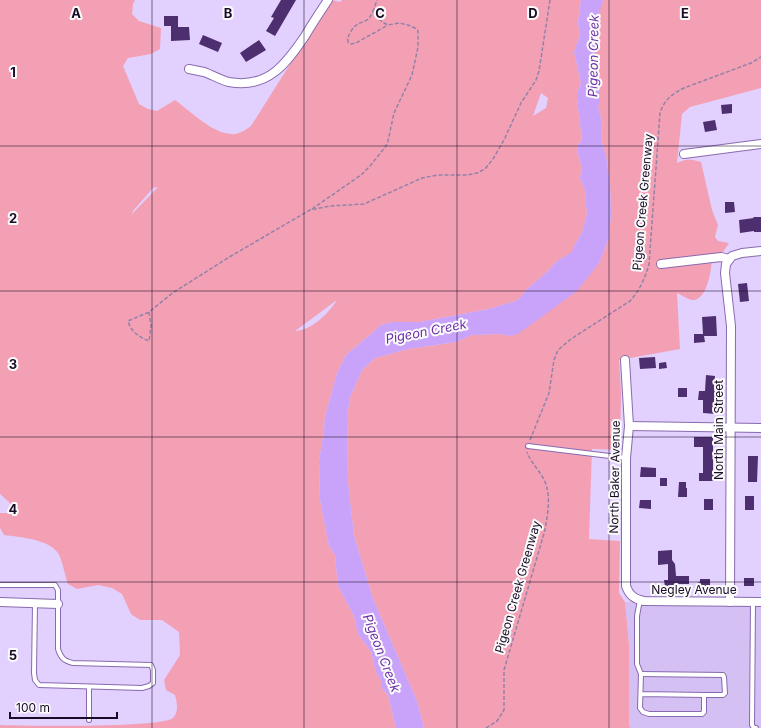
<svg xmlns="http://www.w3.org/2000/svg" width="761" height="728" font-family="Inter,sans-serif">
<rect width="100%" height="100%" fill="#e2d0fe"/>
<!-- built -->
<path fill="#d4c0f2" d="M625 602 761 604V728H631L629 726V645Z"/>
<!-- green -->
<g fill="#f3a0b5" fill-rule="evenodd">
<path d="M0 0H135L133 4 132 14 139 21 161 28 160 49 151 54 128 58 123 66 139 104 148 109 157 111 175 100C190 111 212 133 231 134 239 135 245 130 251 126L326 7 332 0 340 2 342 0H581L578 23 580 35 574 52 581 83 577 93V98L582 140 578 145 577 150 582 168 580 178 585 190 587 214 582 233 574 246 572 253 557 261 547 272 526 290 520 298 516 301 489 309 420 322H392L381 325 371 334 346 355 337 373 325 417 324 432 319 460 320 500 329 546 335 555 338 586 354 616 358 634 371 652 376 672 381 681V687L388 695 396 728H0V725C26 726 160 728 173 718 179 711 177 703 175 695L166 690 164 680 180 655 179 632 162 620H140L131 614 122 594 112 588 98 585 77 589 68 584C65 576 62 559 58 553 48 539 20 537 4 535L0 528V513H10V503L0 494ZM541 93 548 98 546 108 533 116ZM158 187 132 214 133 211 153 188ZM337 300C328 314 312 330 295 331Z"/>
<path d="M603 0H761V88L690 107 682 114 677 163C688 158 690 159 701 162L712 210 718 225 715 237 718 241 729 243 723 252 712 260C711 270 708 296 695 300 689 301 682 295 677 293L680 349 619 360 621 391 620 450 592 449 589 539 620 541 619 593 625 602 629 645V726L631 728H424L417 701 373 599 354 536 348 484 347 417 350 397 362 370 375 358 408 349 456 342 472 335 500 334 511 336 599 263 609 238 611 214 610 183 606 156 601 140 602 127 600 114 598 107 599 93 595 53 598 13Z"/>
</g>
<!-- water -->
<path fill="#c8a3f9" d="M581 0H603C597 16 595 35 595 52 595 67 604 94 598 107L600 114 602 127 601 140 606 156 610 183 611 214 609 238 599 263 577 291 518 334 511 336 500 334 472 335 456 342 408 349 375 358 362 370 350 397 347 417 348 484 354 536 373 599 417 701 424 728H396L388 695 381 687V681L376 672 371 652 358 634 354 616 338 586 335 555 329 546 320 500 319 460 324 432 325 417 337 373 346 355 371 334 381 325 392 322H420L489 309 516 301 520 298 526 290 547 272 557 261 572 252 574 246 582 233 587 214 585 190 580 178 582 168 577 150 578 145 582 140 577 98V93L581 83 574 52 580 35 578 23Z"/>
<!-- building -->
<g fill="#4d2e6f">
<path d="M281 0H296L275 36 266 31 274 18 271 17Z"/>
<path d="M164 16H178V27H189L190 40 171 41V26H164Z"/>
<path d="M203 35 222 43 218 52 199 44Z"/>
<path d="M259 40 266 50 246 62 240 53Z"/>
<path d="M732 104V113L722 114 721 105Z"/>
<path d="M715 120 717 130 705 132 703 122Z"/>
<path d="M725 202H734L735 212 725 213Z"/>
<path d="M753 217H761V232H754V231L740 233 739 220 754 218Z"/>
<path d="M747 283 749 301 740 302 738 284Z"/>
<path d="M716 316 717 336H704L705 342 694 343V334H703L702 317Z"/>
<path d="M655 357 656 368 640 369 639 358Z"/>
<path d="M666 362 667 368 659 369V363Z"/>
<path d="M706 375 715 376 714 391H716V414L703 413V400H698L699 391H705Z"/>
<rect x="678" y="388" width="9" height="9"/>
<path d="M694 437H713V473H716V481H699V473H703V447H694Z"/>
<path d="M748 456H758L757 482H748Z"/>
<path d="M641 467 656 468V477H640Z"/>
<rect x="660" y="478" width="7" height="8"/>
<path d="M679 482H686V488H687V497H678Z"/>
<rect x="745" y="496" width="9" height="14"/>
<rect x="704" y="499" width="9" height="11"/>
<path d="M640 500H651V509L639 508Z"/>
<path d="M672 550V560L675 564 676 576H689V584H676V587H665L664 580H668V564L658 565V551Z"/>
<rect x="744" y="578" width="10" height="8"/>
<path d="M700 579H710V589L698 590 697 583 700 582Z"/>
</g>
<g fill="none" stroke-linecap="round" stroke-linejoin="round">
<defs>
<g id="lane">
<path d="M528 446 626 458"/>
<path d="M0 585H55L58 590V649C61 658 64 661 73 663L151 665 153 670V683L149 686 142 688 39 685 35 680 34 673 35 604"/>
<path d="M640 600 637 616V664L641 674 640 708 643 712 649 714H702L704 712V695L641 694"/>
<path d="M753 602 752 725 754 728H756"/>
<path d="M641 674 723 675 724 677 725 693 723 695H704"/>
<path d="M89 687V720"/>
</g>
<g id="street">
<path d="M189 69C194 70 199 71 204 72 213 75 220 80 229 82 268 89 286 64 305 36 312 24 320 12 328 0"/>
<path d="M684 154 761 144"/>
<path d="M661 264 721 257 729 259"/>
<path d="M625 360 629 426 626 458V586C629 595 634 599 644 601L761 602"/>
<path d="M629 426 761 428"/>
<path d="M0 602 58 604"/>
<path d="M730 602 731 326 725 273 726 264 732 256 742 253 761 251"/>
</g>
</defs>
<!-- lane casing -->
<use href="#lane" stroke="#896ab0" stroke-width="6"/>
<!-- street casing -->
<use href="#street" stroke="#896ab0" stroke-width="10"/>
<!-- path -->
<g stroke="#9282a8" stroke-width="1.5" stroke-dasharray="4 2" stroke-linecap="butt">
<path d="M374 9 369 19C360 24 356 22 350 33 348 37 347 38 348 42L351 44 356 43 388 25"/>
<path d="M312 209 361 175 370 166 386 146 388 141 394 113 412 75 418 47V31L415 28 408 25 399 23 388 25 384 23 379 19 374 9 377 0"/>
<path d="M149 312 151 326 149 341C139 337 131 332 128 321L149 312 174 292 231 256 310 210 330 206 364 204 422 178 438 175H467L477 173 485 169 493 159 504 140 521 103 536 80 539 71 550 0"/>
<path d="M530 440 549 393 554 360 558 350 571 339 630 301C640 290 645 278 649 264L660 113C664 100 672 94 684 88L751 63 761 57"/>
<path d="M486 728 497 721 504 710V670L545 530C548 512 552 492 542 476 537 468 530 461 527 452"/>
</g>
<!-- lane -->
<use href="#lane" stroke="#fff" stroke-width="4"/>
<!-- street -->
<use href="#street" stroke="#fff" stroke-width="8"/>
</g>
<!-- grid -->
<path fill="none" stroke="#180b26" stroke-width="1" stroke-opacity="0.55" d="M152 0V728M304 0V728M457 0V728M609 0V728M0 146H761M0 291H761M0 437H761M0 582H761"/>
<g text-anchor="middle" stroke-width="4" stroke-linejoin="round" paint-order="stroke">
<!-- street labels -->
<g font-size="12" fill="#180b26" stroke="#fbfbfb">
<text transform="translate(643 202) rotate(-85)" y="4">Pigeon Creek Greenway</text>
<text transform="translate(719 430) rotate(-90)" y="4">North Main Street</text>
<text transform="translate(615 477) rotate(-89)" y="4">North Baker Avenue</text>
<text transform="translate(518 587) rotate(-74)" y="4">Pigeon Creek Greenway</text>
<text x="694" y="594">Negley Avenue</text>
</g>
<!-- water labels -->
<g font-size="13" font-style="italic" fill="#6d2da9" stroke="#fbfbfb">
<text transform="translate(593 56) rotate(-89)" y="5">Pigeon Creek</text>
<text transform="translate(426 331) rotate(-11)" y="5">Pigeon Creek</text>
<text transform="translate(382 653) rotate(69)" y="5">Pigeon Creek</text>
</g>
</g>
<g font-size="13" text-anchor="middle" font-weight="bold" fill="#180b26" stroke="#fbfbfb" stroke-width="4" stroke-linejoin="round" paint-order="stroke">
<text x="76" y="18">A</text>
<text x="228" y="18">B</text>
<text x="380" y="18">C</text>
<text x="533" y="18">D</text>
<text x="685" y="18">E</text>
<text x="13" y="77">1</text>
<text x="13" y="223">2</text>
<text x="13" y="369">3</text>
<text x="13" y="514">4</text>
<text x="13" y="660">5</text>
</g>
<!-- scale -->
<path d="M10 712v6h107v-6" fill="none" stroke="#180b26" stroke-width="2"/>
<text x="16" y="712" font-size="12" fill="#180b26" stroke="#fbfbfb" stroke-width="3" paint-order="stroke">100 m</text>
</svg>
